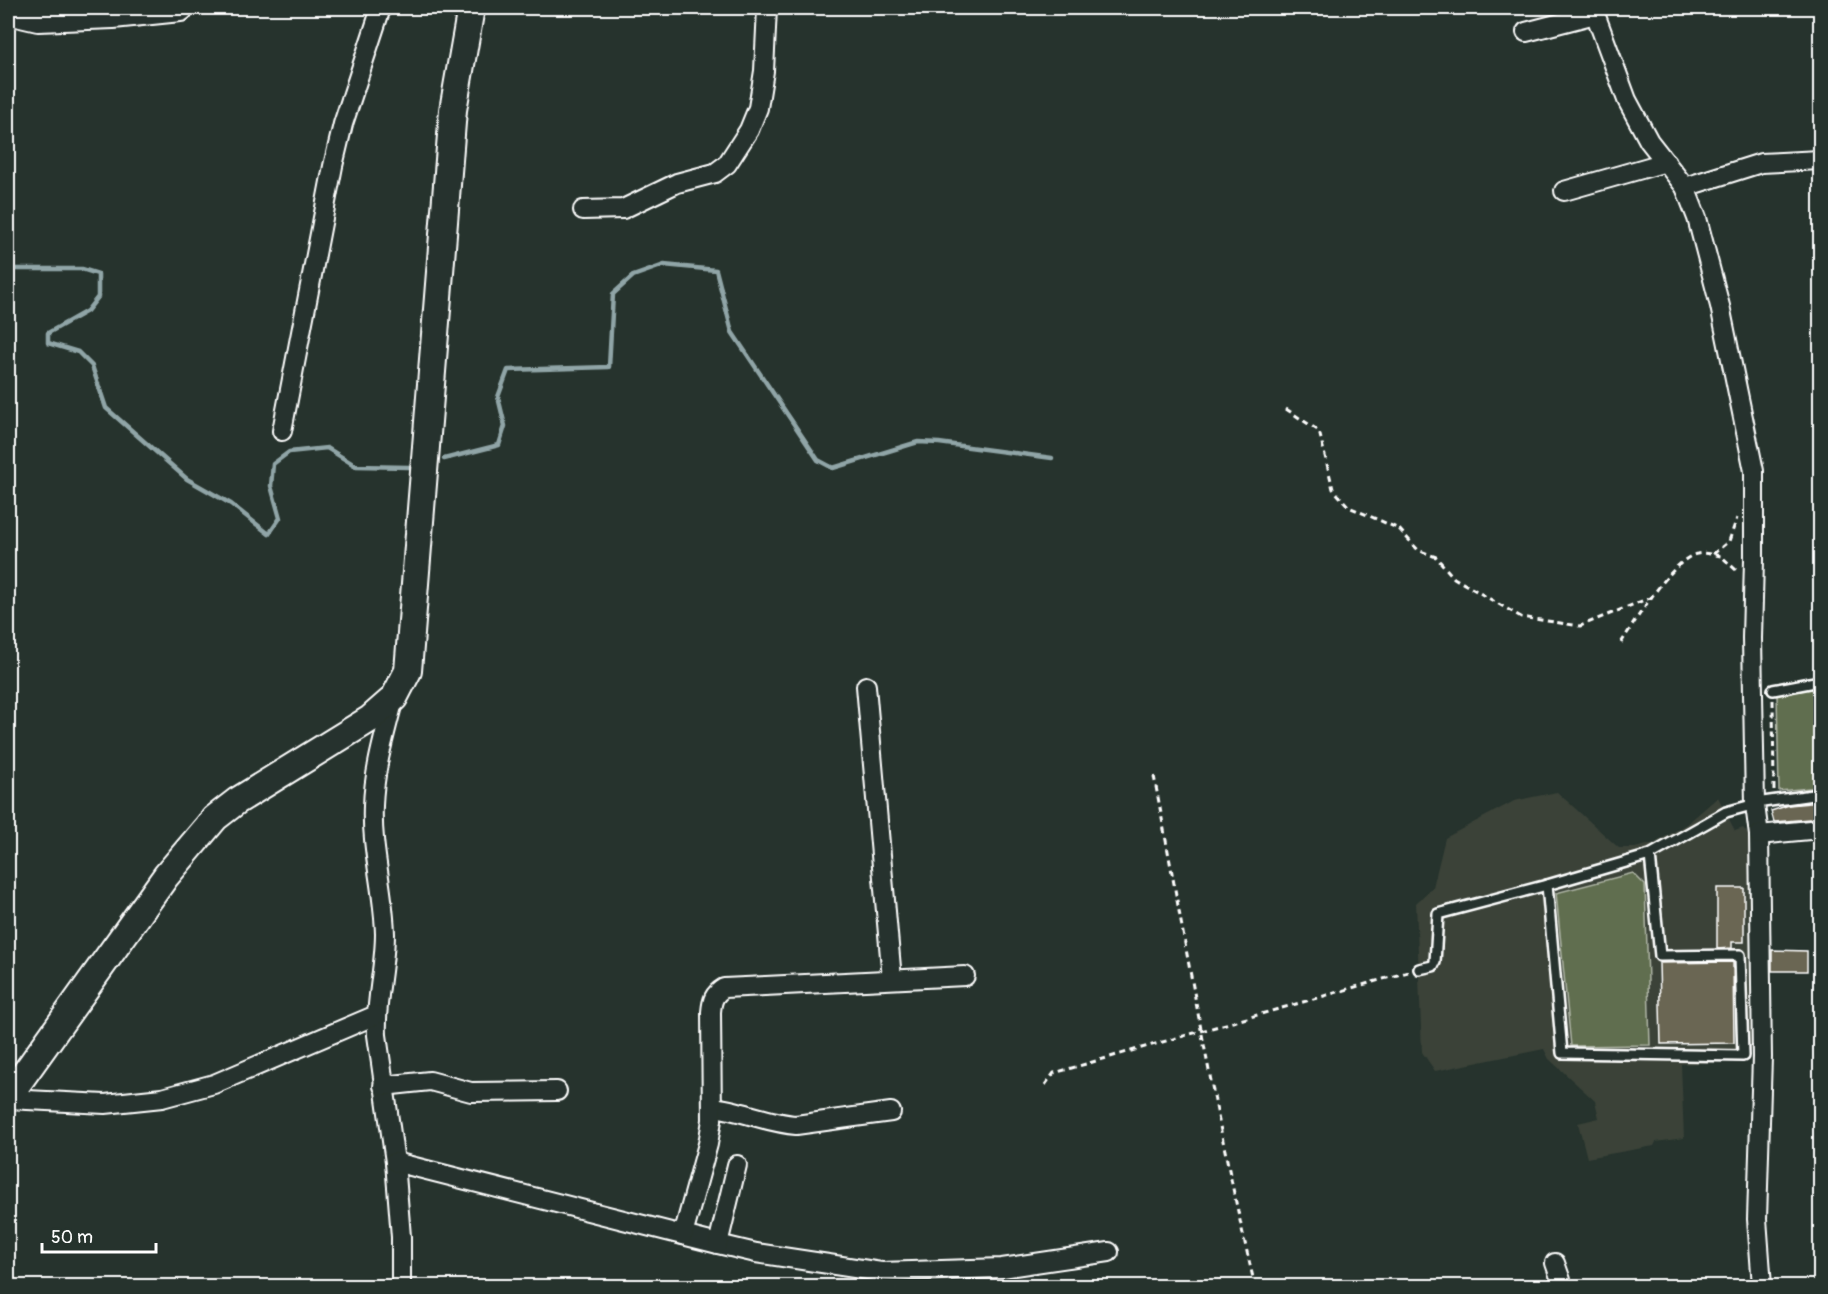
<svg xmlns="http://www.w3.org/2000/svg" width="1828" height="1294" font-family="Pangolin,sans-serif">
<rect width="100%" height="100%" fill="#26332d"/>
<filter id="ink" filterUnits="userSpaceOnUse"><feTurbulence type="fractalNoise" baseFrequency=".0167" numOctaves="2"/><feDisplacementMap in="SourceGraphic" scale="12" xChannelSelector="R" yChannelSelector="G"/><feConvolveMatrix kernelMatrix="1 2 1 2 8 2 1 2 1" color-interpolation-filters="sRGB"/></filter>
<g filter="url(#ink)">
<!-- built -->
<path fill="#3a4238" d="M1557 792 1619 848H1635L1655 843 1688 823 1718 797 1735 831 1743 828 1750 836 1756 894 1757 1046 1749 1051V1061L1681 1064 1684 1138 1656 1142 1654 1146 1587 1158 1578 1123 1599 1118 1595 1101 1549 1059 1544 1049 1435 1071 1422 1052 1416 903 1433 887 1445 838 1514 801Z"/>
<!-- green -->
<g fill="#616e4f" stroke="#b0b6a7" stroke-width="1.5">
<path d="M1820 687V787L1779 791 1777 695Z"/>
<path d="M1633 873 1645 885 1650 1045 1571 1046 1556 893Z"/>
</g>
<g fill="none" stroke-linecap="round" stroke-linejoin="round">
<!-- stream -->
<g stroke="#90a5a7" stroke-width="4.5">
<path d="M8 269H82L98 274V297L87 311 48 333V343L78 352 92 366 106 408 187 479 231 504 269 534 280 518 271 486 273 464 289 452 327 448 356 466 409 467 416 465"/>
<path d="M444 459 499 445 505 426 498 397 508 370 609 367 613 294 633 276 664 265 716 270 732 332 818 460 833 468 918 442 939 443 1052 458"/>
</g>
</g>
<!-- building -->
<g fill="#6a6653" stroke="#fff" stroke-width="1.5">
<path d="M1821 802V818L1774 822 1771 811 1789 805Z"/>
<path d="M1717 888H1744V942H1732V948L1717 949Z"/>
<path d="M1772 950 1807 951V971H1772Z"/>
<path d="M1733 962 1734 1043 1661 1044 1659 963Z"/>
</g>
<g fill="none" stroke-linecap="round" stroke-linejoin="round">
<defs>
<g id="lane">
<path d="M1773 690 1820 681"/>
<path d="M1650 855 1660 956 1740 955 1743 1056 1562 1053 1547 885 1650 855 1726 812 1763 802 1820 794"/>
<path d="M1419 969 1433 966 1435 962 1438 914 1547 885"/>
</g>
<g id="street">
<path d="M1593 8 1627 100 1649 141 1685 187 1697 218 1720 306 1754 471V560L1752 638 1755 805 1759 835 1762 1057 1757 1219 1762 1286"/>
<path d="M1526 32 1595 14"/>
<path d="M1685 187 1761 163 1820 160"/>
<path d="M1564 191 1666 162"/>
<path d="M583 210 623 209 677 183 715 173 727 164 749 130 758 108 764 71 767 8"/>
<path d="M282 431 333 166 343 124 381 8"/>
<path d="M866 686 892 979"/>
<path d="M394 698C385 734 374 769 373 806 371 849 384 891 385 934 385 968 375 1001 377 1035L395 1162 401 1237V1286"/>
<path d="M1759 835 1820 829"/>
<path d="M383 1086 430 1081 471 1092 557 1091"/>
<path d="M8 1099 105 1104 162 1098 214 1084 376 1015"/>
<path d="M713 1107C741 1110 768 1123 796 1125L891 1112"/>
<path d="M395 1162 718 1244 756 1253 881 1272 1002 1268 1109 1252"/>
<path d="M683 1235 708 1144 712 1120 711 1012C712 1000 714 994 724 988L965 976"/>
<path d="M718 1244 737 1165"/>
<path d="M1555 1263 1563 1286"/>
</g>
<g id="secondary">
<path d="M8 11 38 18 113 15 180 8"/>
<path d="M8 1097 166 876 215 818 237 801 370 719 394 698 408 671 453 110 471 8"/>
</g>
</defs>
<!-- lane casing -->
<use href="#lane" stroke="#fff" stroke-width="14"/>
<!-- street casing -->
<use href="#street" stroke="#fff" stroke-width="22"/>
<!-- secondary casing -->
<use href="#secondary" stroke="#fff" stroke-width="30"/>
<!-- path -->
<g stroke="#fff" stroke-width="3" stroke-dasharray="6 4.5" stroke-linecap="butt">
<path d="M1286 409 1319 431 1333 489 1349 507 1399 529 1418 550 1436 557 1454 578 1521 617 1580 626 1652 597"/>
<path d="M1713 554 1729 541 1737 518"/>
<path d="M1621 643C1634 623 1673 558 1697 554 1704 552 1714 555 1721 556L1737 571"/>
<path d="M1773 700 1774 790"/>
<path d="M1154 776C1186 946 1215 1118 1255 1286"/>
<path d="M1045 1085 1054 1073 1408 972"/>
</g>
<!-- lane -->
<use href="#lane" stroke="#26332d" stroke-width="9"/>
<!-- street -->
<use href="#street" stroke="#26332d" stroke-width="18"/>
<!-- secondary -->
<use href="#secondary" stroke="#26332d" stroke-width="26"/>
</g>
</g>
<!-- margin -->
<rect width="1828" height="1294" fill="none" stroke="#26332d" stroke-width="30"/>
<rect x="15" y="15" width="1798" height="1264" fill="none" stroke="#fff" stroke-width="2" filter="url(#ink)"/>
<!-- scale -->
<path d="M42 1243v9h114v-9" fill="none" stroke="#ffffff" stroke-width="3"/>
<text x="51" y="1243" font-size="18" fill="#ffffff" stroke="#26332d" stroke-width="4.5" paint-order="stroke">50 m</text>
</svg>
